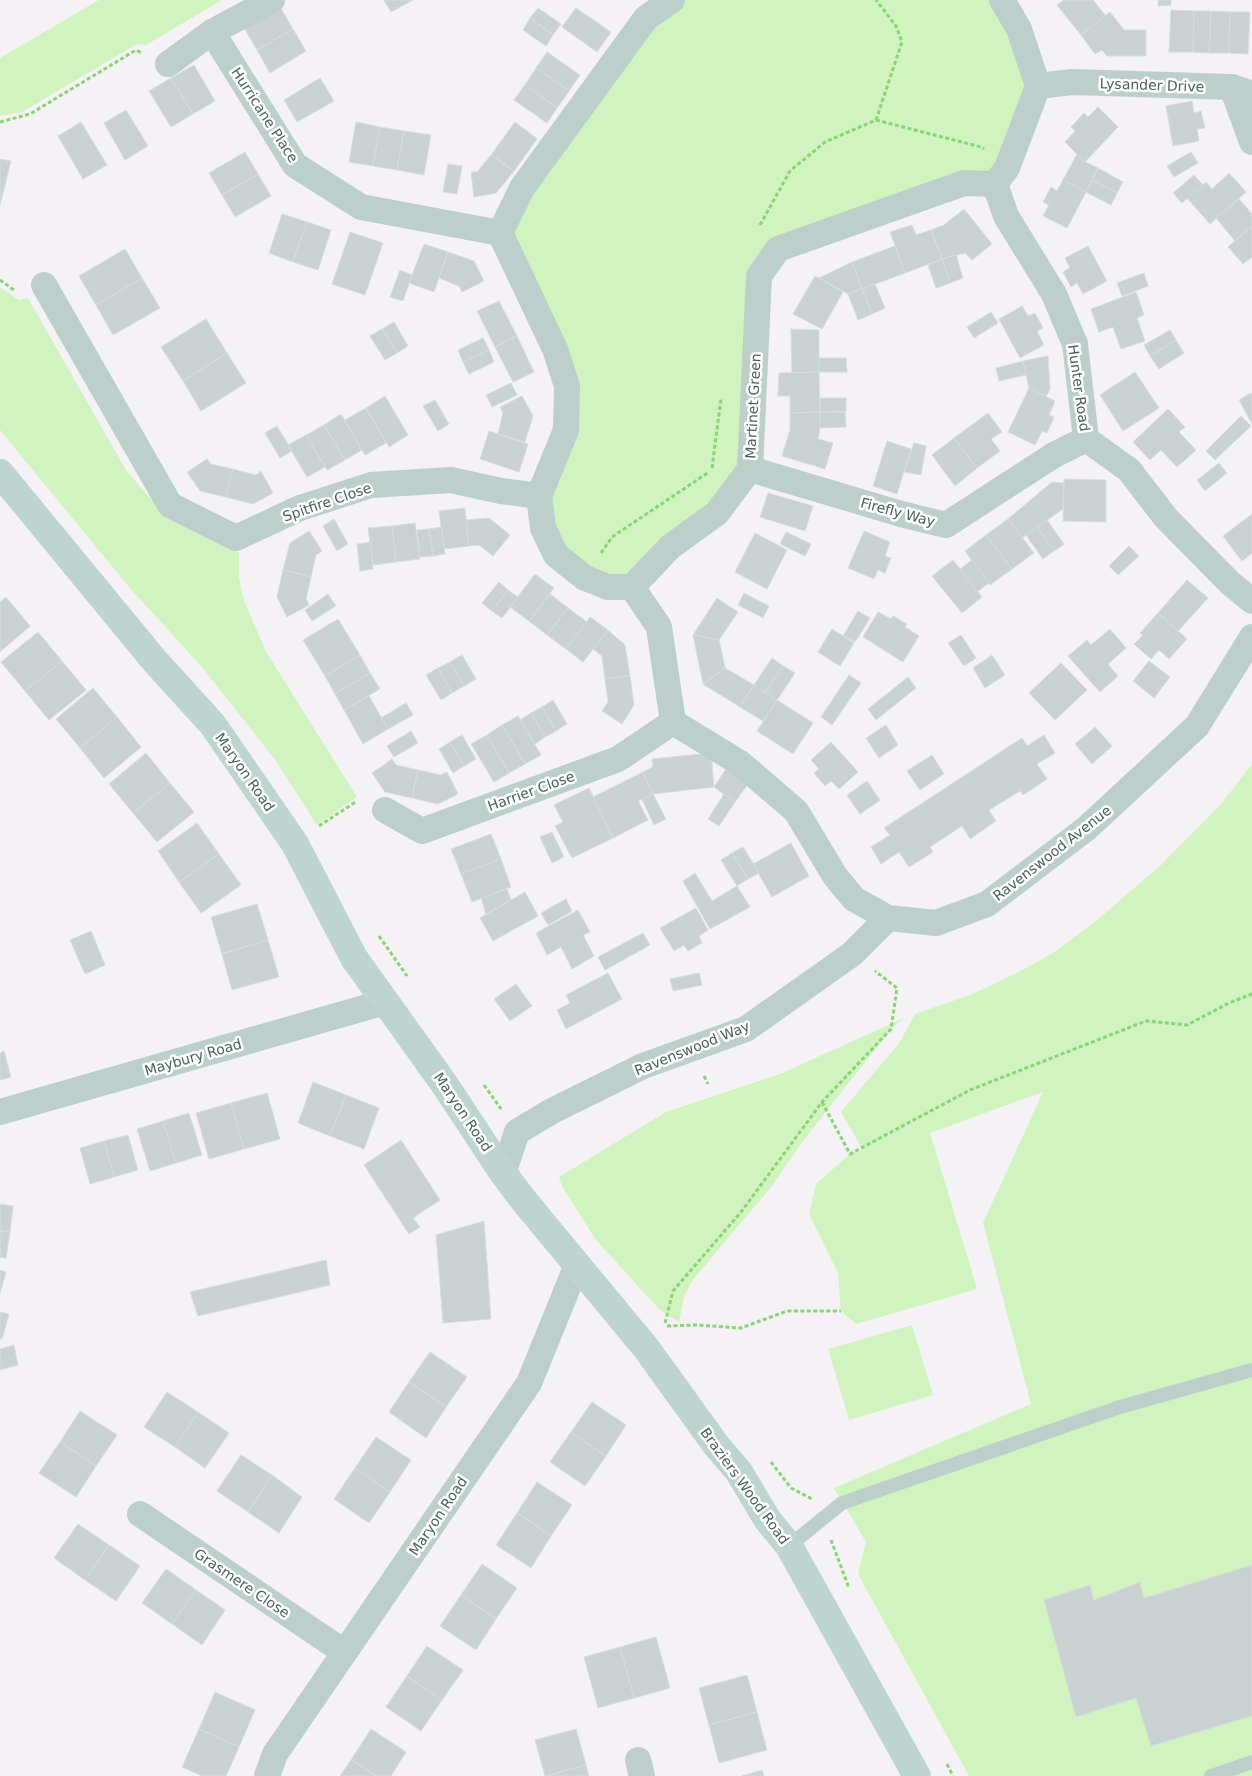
<svg xmlns="http://www.w3.org/2000/svg" width="1252" height="1776" font-family="'DejaVu Sans',sans-serif">
<rect width="100%" height="100%" fill="#f4f2f4"/>
<!-- green -->
<g fill="#d1f3bf">
<path d="M99 0H222L146 45 137 44 22 112 0 116V58Z"/>
<path d="M672 0H1002L1038 86 1007 168 778 249 759 276 750 469 717 513 608 587 543 528 567 386 500 233Z"/>
<path d="M0 287 19 300 28 298 126 470 161 511 239 553V577L243 598 265 650 357 797 317 825 276 761 202 667 129 587 0 430Z"/>
<path d="M1252 764V1776H969L858 1574 866 1542 834 1488 1031 1404 983 1223 1043 1092 930 1133 977 1289 856 1324 841 1311 838 1273 809 1214 816 1184 850 1154 863 1150 841 1112 900 1042 915 1014 970 995 1017 973 1053 953 1096 921 1161 865 1221 804Z"/>
<path d="M904 1018 891 1029 803 1141 772 1186 692 1281 684 1296 679 1322 660 1310 596 1240 562 1186 559 1177 666 1112 780 1074Z"/>
<path d="M912 1325 933 1395 849 1420 828 1349Z"/>
</g>
<!-- building -->
<g fill="#c9d1d1" stroke="#d6dedd">
<path d="M384 0H413L391 12Z"/>
<path d="M1064 0H1093L1106 16 1081 35 1057 5Z"/>
<path d="M1158 0H1171V5L1158 6Z"/>
<path d="M280 7 293 29 257 50 244 28Z"/>
<path d="M538 8 561 24 553 35 530 18Z"/>
<path d="M576 8 611 32 597 52 562 27Z"/>
<path d="M1171 10 1194 11 1193 52H1169Z"/>
<path d="M1194 11H1211L1209 53 1193 52Z"/>
<path d="M1211 11 1230 12 1229 53H1209Z"/>
<path d="M1110 12 1124 30H1146V56H1107L1102 50 1095 54 1081 35Z"/>
<path d="M1230 12H1250L1248 54 1229 53Z"/>
<path d="M530 18 553 35 546 46 523 30Z"/>
<path d="M293 29 306 51 270 73 257 50Z"/>
<path d="M547 52 580 75 569 91 536 68Z"/>
<path d="M194 65 215 101 193 114 171 78Z"/>
<path d="M536 68 569 91 557 108 525 85Z"/>
<path d="M171 78 193 114 171 127 149 91Z"/>
<path d="M320 78 334 101 297 122 284 100Z"/>
<path d="M525 85 557 108 547 123 514 100Z"/>
<path d="M1192 101 1194 113 1201 111 1205 128 1197 129 1199 141 1173 146 1166 106Z"/>
<path d="M1098 107 1118 127 1085 162 1065 142 1075 131 1071 127 1084 113 1088 117Z"/>
<path d="M126 110 148 146 125 160 104 123Z"/>
<path d="M81 122 107 165 83 179 58 136Z"/>
<path d="M356 122 380 127 373 166 349 162Z"/>
<path d="M515 122 537 139 514 171 491 155Z"/>
<path d="M380 127 404 131 397 170 373 166Z"/>
<path d="M404 131 431 135 424 175 397 170Z"/>
<path d="M245 152 258 174 222 195 209 173Z"/>
<path d="M1191 152 1198 163 1174 177 1167 166Z"/>
<path d="M1077 154 1085 162 1098 168 1086 192 1063 180Z"/>
<path d="M491 155 514 171 496 193 474 197 471 172H477Z"/>
<path d="M0 159 11 161 0 205Z"/>
<path d="M448 164 462 166 457 194 443 192Z"/>
<path d="M1098 168 1123 182 1117 193 1092 180Z"/>
<path d="M1229 173 1246 192 1210 224 1187 198 1206 182 1212 189Z"/>
<path d="M258 174 271 196 235 217 222 195Z"/>
<path d="M1194 175 1203 185 1182 203 1173 193Z"/>
<path d="M1063 180 1086 192 1067 228 1043 216 1049 205 1043 202 1051 187 1057 191Z"/>
<path d="M1092 180 1117 193 1111 205 1086 192Z"/>
<path d="M1239 199 1252 214V226L1235 241 1216 218Z"/>
<path d="M964 209 992 244 972 260 965 253 942 259 931 230 944 225Z"/>
<path d="M282 214 307 222 293 262 269 253Z"/>
<path d="M307 222 331 230 318 270 293 262Z"/>
<path d="M912 225 916 235 931 230 942 259 905 273 890 232Z"/>
<path d="M1252 226V257L1243 264 1228 247Z"/>
<path d="M350 232 383 243 365 295 332 284Z"/>
<path d="M424 244 448 252 434 292 409 283Z"/>
<path d="M895 246 905 273 862 289 852 262Z"/>
<path d="M1088 246 1107 281 1083 294 1077 283 1071 287 1063 272 1070 268 1065 258Z"/>
<path d="M125 249 142 278 96 305 79 276Z"/>
<path d="M448 252 474 261 484 281 462 292 459 286 439 278Z"/>
<path d="M956 255 963 278 950 283 942 259Z"/>
<path d="M942 259 950 283 936 288 928 265Z"/>
<path d="M852 262 862 289 848 294 819 278Z"/>
<path d="M400 270 412 275 403 301 390 297Z"/>
<path d="M1144 273 1148 286 1122 296 1117 283Z"/>
<path d="M815 276 843 292 822 329 793 314Z"/>
<path d="M142 278 160 308 113 335 96 305Z"/>
<path d="M875 284 885 308 872 314 862 289Z"/>
<path d="M862 289 872 314 858 320 848 294Z"/>
<path d="M1136 292 1144 315 1137 318 1145 341 1121 349 1113 327 1099 332 1091 309Z"/>
<path d="M499 301 517 336 495 347 477 311Z"/>
<path d="M1022 306 1028 316 1035 313 1043 328 1037 331 1044 345 1020 358 999 319Z"/>
<path d="M991 312 998 323 974 338 967 327Z"/>
<path d="M206 319 227 353 183 381 161 347Z"/>
<path d="M394 322 408 346 397 353 382 329Z"/>
<path d="M382 329 397 353 385 360 370 336Z"/>
<path d="M791 329 819 330V372L792 373Z"/>
<path d="M1170 330 1176 340 1150 356 1144 345Z"/>
<path d="M517 336 534 372 513 382 495 347Z"/>
<path d="M483 338 489 350 463 362 458 350Z"/>
<path d="M1176 340 1184 353 1159 369 1150 356Z"/>
<path d="M489 350 494 362 469 374 463 362Z"/>
<path d="M227 353 246 383 201 411 183 381Z"/>
<path d="M1048 356 1050 389 1046 397 1029 388 1023 361Z"/>
<path d="M819 358H846L847 372H819Z"/>
<path d="M1023 361 1026 375 999 381 996 368Z"/>
<path d="M819 372 820 412 790 413V396H778L779 373Z"/>
<path d="M1135 372 1159 408 1123 431 1100 395Z"/>
<path d="M511 383 517 395 492 407 486 395Z"/>
<path d="M1029 388 1055 401 1049 415 1054 417 1047 433 1042 431 1035 445 1008 432Z"/>
<path d="M1251 393 1252 395V424L1239 400Z"/>
<path d="M385 396 408 435 389 447 366 408Z"/>
<path d="M522 396 533 416 525 442 498 434 503 413 500 407Z"/>
<path d="M820 398H846V411L820 412Z"/>
<path d="M435 400 449 424 438 431 423 406Z"/>
<path d="M366 408 386 443 365 455 345 420Z"/>
<path d="M1168 409 1185 427 1179 432 1196 450 1177 467 1161 450 1150 460 1133 442Z"/>
<path d="M820 412V428L818 439 833 443 825 469 782 456 790 430V413Z"/>
<path d="M820 412H845L846 427 820 428Z"/>
<path d="M988 413 1002 432 991 439 1000 451 977 468 954 438Z"/>
<path d="M341 414 362 450 345 460 324 425Z"/>
<path d="M1241 416 1251 426 1215 460 1206 451Z"/>
<path d="M324 425 345 460 327 470 306 435Z"/>
<path d="M277 426 292 451 280 458 265 433Z"/>
<path d="M489 431 528 444 519 472 480 459Z"/>
<path d="M306 435 325 467 307 477 288 445Z"/>
<path d="M954 438 977 468 955 486 932 455Z"/>
<path d="M887 441 911 449 897 494 873 486Z"/>
<path d="M914 443 926 446 921 475 904 472Z"/>
<path d="M207 459 211 464 233 469 226 497 200 491 187 472Z"/>
<path d="M1219 463 1227 473 1205 491 1197 480Z"/>
<path d="M233 469 256 475 261 471 273 493 253 504 226 497Z"/>
<path d="M1064 479 1106 480V522L1063 521Z"/>
<path d="M1052 482 1064 483 1063 509 1022 538 1008 519Z"/>
<path d="M768 493 813 506 805 531 760 517Z"/>
<path d="M465 508 469 546 444 549 439 511Z"/>
<path d="M1252 514V553L1242 561 1223 536Z"/>
<path d="M489 518 510 535 493 556 479 545 469 546 466 520Z"/>
<path d="M334 519 348 544 337 551 323 526Z"/>
<path d="M1008 519 1034 553 1012 569 986 535Z"/>
<path d="M1047 520 1064 544 1054 551 1037 527Z"/>
<path d="M415 523 420 559 396 562 392 526Z"/>
<path d="M392 526 396 562 373 565 368 528Z"/>
<path d="M441 527 445 554 433 556 429 529Z"/>
<path d="M1037 527 1054 551 1043 559 1026 535Z"/>
<path d="M429 529 433 556 420 557 417 530Z"/>
<path d="M309 531 322 551 316 555 311 577 283 570 290 543Z"/>
<path d="M864 531 890 542 885 556 891 558 885 573 878 570 874 579 848 568Z"/>
<path d="M786 532 811 544 805 556 780 544Z"/>
<path d="M755 533 787 550 767 589 735 572Z"/>
<path d="M986 535 1012 569 990 585 965 551Z"/>
<path d="M370 542 373 569 360 571 357 544Z"/>
<path d="M1129 546 1139 556 1118 575 1109 566Z"/>
<path d="M953 560 982 597 962 613 932 576Z"/>
<path d="M972 560 989 583 977 592 960 569Z"/>
<path d="M283 570 311 577 306 599 309 605 287 617 277 597Z"/>
<path d="M535 574 554 588 529 621 510 607Z"/>
<path d="M1187 580 1208 598 1178 631 1158 613Z"/>
<path d="M499 582 508 590 492 611 482 603Z"/>
<path d="M508 590 518 597 502 618 492 611Z"/>
<path d="M744 593 769 606 763 618 738 605Z"/>
<path d="M328 594 336 606 312 621 305 610Z"/>
<path d="M550 594 568 608 547 635 529 621Z"/>
<path d="M6 597 30 626 0 652V602Z"/>
<path d="M717 598 738 612 719 640 693 635Z"/>
<path d="M568 608 587 622 566 649 547 635Z"/>
<path d="M858 611 870 618 855 642 843 636Z"/>
<path d="M878 612 891 619 893 616 907 624 905 627 919 636 903 662 863 637Z"/>
<path d="M1158 613 1187 639 1169 659 1159 650 1151 659 1134 644 1143 635 1140 633Z"/>
<path d="M590 617 608 630 583 662 566 649Z"/>
<path d="M338 619 360 655 325 676 303 640Z"/>
<path d="M832 629 854 643 840 666 818 652Z"/>
<path d="M1110 629 1126 648 1108 664 1118 676 1100 692 1068 656 1087 640 1091 645Z"/>
<path d="M608 630 625 645 630 676 605 679 602 656 593 649Z"/>
<path d="M38 632 62 661 25 691 1 662Z"/>
<path d="M693 635 719 640 725 668 703 684Z"/>
<path d="M961 635 976 658 964 666 948 643Z"/>
<path d="M360 655 370 673 335 694 325 676Z"/>
<path d="M462 655 476 679 464 686 450 662Z"/>
<path d="M992 655 1005 675 985 688 973 668Z"/>
<path d="M772 658 783 666 765 693 754 685Z"/>
<path d="M62 661 86 690 49 720 25 691Z"/>
<path d="M1149 661 1170 677 1154 698 1133 681Z"/>
<path d="M450 662 464 686 452 693 438 668Z"/>
<path d="M1061 663 1087 690 1055 720 1029 693Z"/>
<path d="M783 666 795 673 777 700 765 693Z"/>
<path d="M438 668 452 693 441 700 426 675Z"/>
<path d="M725 668 754 685 740 707 703 684Z"/>
<path d="M370 673 380 689 344 710 335 694Z"/>
<path d="M849 675 861 683 832 725 821 717Z"/>
<path d="M630 676 634 705 622 724 602 711 608 702 605 679Z"/>
<path d="M908 677 916 688 876 720 868 709Z"/>
<path d="M754 685 777 700 763 721 740 707Z"/>
<path d="M93 688 117 717 80 748 56 719Z"/>
<path d="M369 696 388 729 363 744 344 710Z"/>
<path d="M553 700 567 724 556 731 542 707Z"/>
<path d="M777 700 813 723 793 754 757 731Z"/>
<path d="M406 703 413 715 388 729 381 718Z"/>
<path d="M542 707 556 731 545 737 531 713Z"/>
<path d="M531 713 545 737 535 744 520 720Z"/>
<path d="M518 716 541 755 525 764 502 725Z"/>
<path d="M117 717 141 747 104 778 80 748Z"/>
<path d="M502 725 525 764 509 773 487 735Z"/>
<path d="M886 725 898 745 879 758 866 738Z"/>
<path d="M1095 727 1112 746 1092 764 1075 744Z"/>
<path d="M411 731 418 743 394 757 387 746Z"/>
<path d="M462 735 476 759 464 766 450 742Z"/>
<path d="M487 735 509 773 494 782 471 744Z"/>
<path d="M1044 735 1055 753 1037 764 1047 779 1023 795 1020 791 989 810 996 821 970 839 962 826 930 847 933 852 909 867 899 852 881 864 871 847 890 835 884 828 1022 738 1027 746Z"/>
<path d="M450 742 464 766 453 773 439 749Z"/>
<path d="M831 742 858 772 839 789 831 781 825 786 814 773 819 769 811 760Z"/>
<path d="M146 753 170 783 133 813 109 784Z"/>
<path d="M711 753 714 787 653 794 643 772 653 767 652 759Z"/>
<path d="M932 755 944 774 920 790 907 771Z"/>
<path d="M392 759 396 765 418 770 412 798 385 792 372 773Z"/>
<path d="M728 766 750 781 735 802 714 787Z"/>
<path d="M418 770 441 775 447 772 458 794 438 804 412 798Z"/>
<path d="M643 772 653 794 638 801 648 820 613 838 593 797Z"/>
<path d="M867 781 880 800 860 814 847 795Z"/>
<path d="M170 783 194 812 157 842 133 813Z"/>
<path d="M589 788 613 838 572 858 555 826 563 822 554 805Z"/>
<path d="M653 794 666 819 654 825 642 799Z"/>
<path d="M724 794 735 802 719 826 708 819Z"/>
<path d="M197 823 219 854 179 882 158 851Z"/>
<path d="M552 832 564 857 552 863 540 837Z"/>
<path d="M491 834 501 859 461 874 451 849Z"/>
<path d="M791 843 809 876 772 897 753 864Z"/>
<path d="M743 847 759 873 748 879 732 853Z"/>
<path d="M732 853 748 879 737 886 721 860Z"/>
<path d="M219 854 241 885 201 913 179 882Z"/>
<path d="M501 859 511 887 472 902 461 874Z"/>
<path d="M695 873 712 901 737 886 750 907 710 929 683 881Z"/>
<path d="M507 889 511 900 486 914 481 898Z"/>
<path d="M525 892 538 916 493 941 480 918Z"/>
<path d="M566 899 572 911 548 925 541 913Z"/>
<path d="M257 904 268 940 222 954 211 917Z"/>
<path d="M696 908 708 930 699 936 702 943 688 951 684 945 674 951 660 928Z"/>
<path d="M578 910 590 932 583 935 594 956 572 969 561 947 547 955 536 933Z"/>
<path d="M91 931 105 965 85 974 70 940Z"/>
<path d="M643 933 650 945 605 970 598 957Z"/>
<path d="M268 940 279 977 232 990 222 954Z"/>
<path d="M608 973 622 999 566 1029 557 1010 570 1003 566 995Z"/>
<path d="M699 973 702 985 673 991 670 979Z"/>
<path d="M516 984 532 1006 510 1021 494 999Z"/>
<path d="M4 1051 11 1077 0 1080V1053Z"/>
<path d="M313 1082 346 1095 330 1136 298 1123Z"/>
<path d="M267 1093 280 1139 244 1149 231 1103Z"/>
<path d="M346 1095 379 1108 364 1149 330 1136Z"/>
<path d="M231 1103 244 1149 209 1159 196 1113Z"/>
<path d="M189 1113 202 1155 176 1163 163 1121Z"/>
<path d="M163 1121 176 1163 150 1171 137 1129Z"/>
<path d="M128 1135 138 1170 114 1177 104 1141Z"/>
<path d="M401 1140 440 1200 413 1218 420 1227 409 1234 364 1165Z"/>
<path d="M104 1141 114 1177 90 1184 80 1148Z"/>
<path d="M0 1204 13 1206 10 1232 0 1231Z"/>
<path d="M484 1221 491 1319 443 1323 436 1235Z"/>
<path d="M0 1231 10 1232 6 1258 0 1257Z"/>
<path d="M326 1260 330 1285 198 1316 190 1292Z"/>
<path d="M0 1270 6 1272 0 1294Z"/>
<path d="M0 1312 9 1314 2 1339H0Z"/>
<path d="M14 1345 18 1365 0 1370V1349Z"/>
<path d="M430 1352 467 1377 446 1407 409 1382Z"/>
<path d="M409 1382 446 1407 426 1438 389 1412Z"/>
<path d="M167 1392 198 1412 175 1447 144 1427Z"/>
<path d="M592 1402 626 1425 606 1456 571 1432Z"/>
<path d="M80 1411 117 1435 96 1466 60 1442Z"/>
<path d="M198 1412 229 1433 205 1468 175 1447Z"/>
<path d="M571 1432 606 1456 585 1486 550 1462Z"/>
<path d="M376 1437 411 1460 390 1492 355 1468Z"/>
<path d="M60 1442 96 1466 76 1497 39 1473Z"/>
<path d="M241 1455 272 1475 248 1512 217 1491Z"/>
<path d="M355 1468 390 1492 369 1523 334 1499Z"/>
<path d="M272 1475 302 1497 279 1533 248 1512Z"/>
<path d="M537 1482 572 1505 551 1536 517 1513Z"/>
<path d="M517 1513 551 1536 531 1568 496 1545Z"/>
<path d="M78 1524 109 1545 85 1580 54 1558Z"/>
<path d="M109 1545 140 1566 116 1601 85 1580Z"/>
<path d="M482 1564 517 1588 496 1619 461 1595Z"/>
<path d="M1252 1565V1716L1151 1746 1136 1698 1076 1717 1044 1600 1090 1585 1094 1600 1140 1582 1144 1598Z"/>
<path d="M166 1569 196 1590 172 1624 142 1603Z"/>
<path d="M196 1590 225 1610 202 1645 172 1624Z"/>
<path d="M461 1595 496 1619 476 1650 440 1626Z"/>
<path d="M656 1637 670 1688 634 1698 620 1647Z"/>
<path d="M427 1646 463 1670 442 1700 407 1676Z"/>
<path d="M620 1647 634 1698 598 1708 584 1657Z"/>
<path d="M747 1675 757 1712 709 1725 699 1688Z"/>
<path d="M407 1676 442 1700 421 1731 386 1707Z"/>
<path d="M215 1692 255 1710 239 1747 199 1729Z"/>
<path d="M757 1712 767 1750 719 1763 709 1725Z"/>
<path d="M199 1729 239 1747 226 1776H202L182 1767Z"/>
<path d="M371 1729 406 1752 391 1776H376L351 1760Z"/>
<path d="M576 1729 586 1765 545 1776 535 1740Z"/>
<path d="M351 1760 376 1776H340Z"/>
<path d="M586 1765 589 1776H546Z"/>
<path d="M762 1770 764 1776H742Z"/>
</g>
<g fill="none" stroke-linecap="round" stroke-linejoin="round">
<!-- path -->
<g stroke="#8ad475" stroke-width="3" stroke-dasharray="4 2.5" stroke-linecap="butt">
<path d="M876 120 981 147 984 149"/>
<path d="M0 122 30 114 136 50 142 53"/>
<path d="M760 225 790 171 825 142 876 120 902 42 896 26 876 0"/>
<path d="M0 280 14 290"/>
<path d="M712 468 721 399"/>
<path d="M601 553 612 537 709 472"/>
<path d="M319 826 357 801"/>
<path d="M379 936 407 976"/>
<path d="M704 1076 708 1084"/>
<path d="M484 1085 501 1109"/>
<path d="M822 1102 850 1154 970 1090 1146 1021 1187 1025 1229 1003 1252 994"/>
<path d="M665 1323 673 1291 741 1212 822 1102 891 1029 897 988 875 971"/>
<path d="M667 1326 696 1325 741 1328 787 1311H841"/>
<path d="M771 1462 791 1488 812 1499"/>
<path d="M831 1540 849 1588"/>
<path d="M947 1764 953 1776"/>
</g>
<!-- lane -->
<g stroke="#bccfcb" stroke-width="14">
<path d="M789 1546 842 1503 1120 1407 1252 1370"/>
<path d="M1211 1776 1252 1762"/>
</g>
<!-- street -->
<g stroke="#bccfcb" stroke-width="26">
<path d="M672 0 646 18 522 188 500 233 555 349 567 386 566 430 539 496 543 528 556 555 585 578 608 587H632L670 547 717 513 750 469 759 276 778 249 964 183 995 184 1007 168 1038 86 1019 29 1002 0"/>
<path d="M212 32 295 165 361 207 500 233"/>
<path d="M168 64 212 32 272 0"/>
<path d="M1038 86 1072 82 1232 87 1252 94"/>
<path d="M1232 87 1252 142"/>
<path d="M995 184 1006 216 1054 294 1075 344 1086 439 1129 470 1166 518 1230 583 1252 601"/>
<path d="M44 285 170 505 236 538 300 508 371 485 451 480 501 491 539 496"/>
<path d="M750 469 901 514 946 525 1054 455 1086 439"/>
<path d="M632 587 659 627 673 722 740 763 796 811 835 876 854 899 888 918 936 923 987 904 1087 828 1197 726 1252 637"/>
<path d="M385 810 422 831 618 759 673 722"/>
<path d="M0 1112 385 1002"/>
<path d="M503 1173 517 1132 552 1111 643 1066 746 1029 852 954 888 918"/>
<path d="M140 1514 344 1652"/>
<path d="M638 1760 642 1776"/>
<path d="M267 1776 275 1754 529 1383 577 1265"/>
</g>
<!-- secondary -->
<path stroke="#bdd4cf" stroke-width="28" d="M0 473 154 660 213 725 295 844 354 958 445 1085 503 1173 525 1202 646 1348 716 1445 739 1472 767 1519 789 1546 917 1776"/>
</g>
<g text-anchor="middle" stroke-width="5" stroke-linejoin="round" paint-order="stroke">
<!-- street labels -->
<g font-size="14" fill="#48615b" stroke="#fff">
<text transform="translate(1152 85) rotate(2)" y="5">Lysander Drive</text>
<text transform="translate(265 115) rotate(57)" y="5">Hurricane Place</text>
<text transform="translate(1079 388) rotate(82)" y="5">Hunter Road</text>
<text transform="translate(753 406) rotate(-87)" y="5">Martinet Green</text>
<text transform="translate(327 502) rotate(-19)" y="5">Spitfire Close</text>
<text transform="translate(898 512) rotate(15)" y="5">Firefly Way</text>
<text transform="translate(245 772) rotate(55)" y="5">Maryon Road</text>
<text transform="translate(531 791) rotate(-20)" y="5">Harrier Close</text>
<text transform="translate(1052 853) rotate(-38)" y="5">Ravenswood Avenue</text>
<text transform="translate(692 1048) rotate(-22)" y="5">Ravenswood Way</text>
<text transform="translate(193 1057) rotate(-16)" y="5">Maybury Road</text>
<text transform="translate(463 1112) rotate(56)" y="5">Maryon Road</text>
<text transform="translate(745 1486) rotate(54)" y="5">Braziers Wood Road</text>
<text transform="translate(438 1516) rotate(-56)" y="5">Maryon Road</text>
<text transform="translate(242 1583) rotate(34)" y="5">Grasmere Close</text>
</g>
</g>
</svg>
